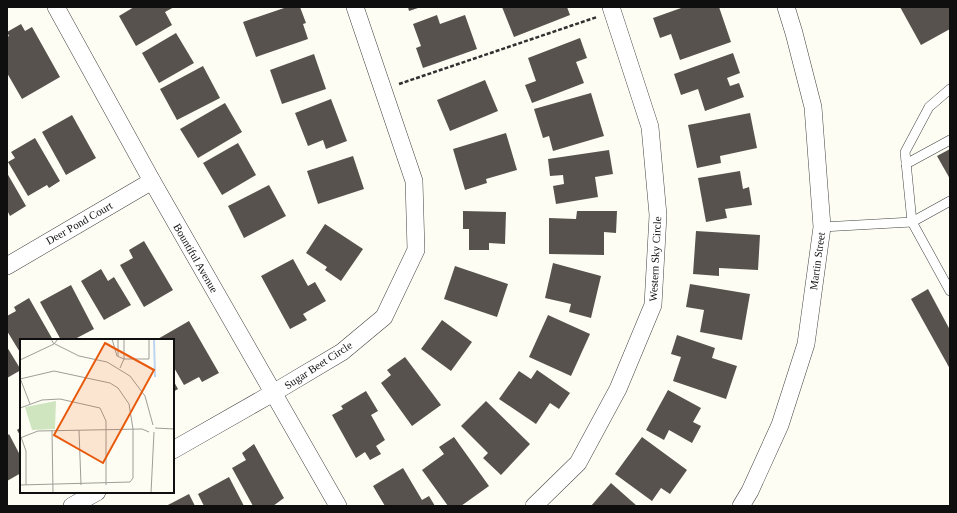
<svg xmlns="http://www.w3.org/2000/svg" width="957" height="513" font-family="Georgia,serif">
<rect width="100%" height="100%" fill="#fefdf3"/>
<!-- building -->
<g fill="#57524d">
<path d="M134 7H174L165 12 172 25 136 46 119 16Z"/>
<path d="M287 7H300L306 23 303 24 308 39 256 57 243 22Z"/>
<path d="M408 7H421L409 11Z"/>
<path d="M502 7H567L570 15 514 37Z"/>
<path d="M684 7H719L731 42 680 60 671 34 660 38 653 18Z"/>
<path d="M900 7H950V29L921 45Z"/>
<path d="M437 15 440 24 465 15 477 49 423 68 416 48 421 46 413 24Z"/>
<path d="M21 24 25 31 32 27 60 77 22 99 7 73V37L9 36 7 32Z"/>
<path d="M176 33 194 63 159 83 142 53Z"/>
<path d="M580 38 587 58 576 62 584 83 532 103 525 85 536 81 528 58Z"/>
<path d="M733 53 740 73 727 78 730 86 739 83 744 97 705 111 698 89 681 95 674 74Z"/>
<path d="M314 54 326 89 282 104 270 70Z"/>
<path d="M203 66 220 98 177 120 160 89Z"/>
<path d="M485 80 498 111 450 131 437 100Z"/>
<path d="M591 93 604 136 553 151 549 136 543 138 534 109Z"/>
<path d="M331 99 347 141 326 149 323 140 308 146 295 113Z"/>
<path d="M225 103 242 132 198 158 180 129Z"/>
<path d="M750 113 757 148 720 156 721 163 697 168 688 125Z"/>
<path d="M72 115 96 158 66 175 42 132Z"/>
<path d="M506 133 517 170 486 179 487 183 465 190 453 149Z"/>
<path d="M35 138 60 181 49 188 47 185 28 196 8 162 15 158 11 152Z"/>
<path d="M238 143 256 175 222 195 203 163Z"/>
<path d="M950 149V179L937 156Z"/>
<path d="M609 150 613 174 595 177 598 197 556 204 553 186 564 184 563 175 550 176 548 159Z"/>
<path d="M353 156 364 189 318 204 307 171Z"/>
<path d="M740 171 743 189 749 187 752 205 725 209 727 218 706 222 698 178Z"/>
<path d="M7 173 26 206 10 216 8 212 7 213Z"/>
<path d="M269 185 286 216 244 238 228 206Z"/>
<path d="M463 211 506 212 505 244 489 243V250H469V229H463Z"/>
<path d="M577 211H617L616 233 604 232V255L549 254V218L576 219Z"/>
<path d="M325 224 363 249 341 281 325 270 327 267 306 253Z"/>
<path d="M696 231 760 235 758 270 719 268V276L693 274Z"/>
<path d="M144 241 173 290 144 307 120 265 133 258 129 250Z"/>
<path d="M293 259 308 286 315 282 326 301 303 314 307 320 290 329 261 276Z"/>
<path d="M553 263 601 276 591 318 569 312 571 304 545 298Z"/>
<path d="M455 266 508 284 497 317 444 299Z"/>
<path d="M101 269 108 281 114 277 131 305 104 320 81 281Z"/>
<path d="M690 284 750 294 742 340 700 332 704 310 686 307Z"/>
<path d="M71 285 94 329 73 340H61L40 302Z"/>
<path d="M928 289 950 330V369L911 299Z"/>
<path d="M29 298 53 340H21V354L7 331V316L16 311 14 307Z"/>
<path d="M548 315 590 334 571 376 529 357Z"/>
<path d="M442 320 472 342 451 371 421 349Z"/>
<path d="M189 321 219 373 202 382 199 377 184 385 173 366V340H156Z"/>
<path d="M677 335 715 348 712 358 737 366 726 399 673 381 681 357 671 354Z"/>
<path d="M7 347 21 370 7 378Z"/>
<path d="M405 357 441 405 412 426 381 383 391 375 387 370Z"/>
<path d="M537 370 570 393 559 409 550 403 536 424 499 399 519 371 531 379Z"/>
<path d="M173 380 178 389 173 392Z"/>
<path d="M668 390 701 408 693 422 701 426 692 443 669 430 664 440 646 430Z"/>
<path d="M366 391 378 411 371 415 385 440 376 446 381 454 370 460 365 452 356 458 332 415 343 409 341 406Z"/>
<path d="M486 401 530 444 501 475 483 458 488 453 461 426Z"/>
<path d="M21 427V437L17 430Z"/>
<path d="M9 434 21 457V473L7 481V436Z"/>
<path d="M454 437 489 486 461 506H448L422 470 444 454 439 447Z"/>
<path d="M642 437 687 470 670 494 661 488 652 501 615 474Z"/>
<path d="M254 444 284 498 273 506H253L232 468 246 460 242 453Z"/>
<path d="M403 468 422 500 429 496 435 506H385L373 486Z"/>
<path d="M229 477 244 506H204L198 494Z"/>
<path d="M611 483 637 506H591Z"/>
<path d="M189 494 195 506H166Z"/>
</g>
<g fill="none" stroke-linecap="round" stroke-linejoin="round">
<defs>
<g id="service">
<path d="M950 89 929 107 905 152 912 222 950 291"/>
<path d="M906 164 950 140"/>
<path d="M822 227 912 222 950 201"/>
</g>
<g id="minor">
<path d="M56 7 152 181 338 506"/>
<path d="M7 266 152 181"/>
<path d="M173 450 273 393 342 352 384 317 416 250 414 181 355 7"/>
<path d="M72 506 97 492"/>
<path d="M534 506 578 463 618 389 653 305 658 215 650 127 611 7"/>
<path d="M741 506 750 491 780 425 806 344 822 227 813 107 794 33 786 7"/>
</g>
</defs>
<!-- service casing -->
<use href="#service" stroke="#424242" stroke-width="10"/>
<!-- minor casing -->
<use href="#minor" stroke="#424242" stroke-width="18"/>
<!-- path -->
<path stroke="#313131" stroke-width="2.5" stroke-dasharray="4 2" stroke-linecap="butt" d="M399 84 597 17"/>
<!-- service -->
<use href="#service" stroke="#fff" stroke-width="9"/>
<!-- minor -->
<use href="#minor" stroke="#fff" stroke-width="17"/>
</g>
<g text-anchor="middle" stroke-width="4" stroke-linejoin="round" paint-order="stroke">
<!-- street labels -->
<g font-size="11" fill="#0f0f0f" stroke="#fff">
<text transform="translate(79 223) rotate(-30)" y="4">Deer Pond Court</text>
<text transform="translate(196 258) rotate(60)" y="4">Bountiful Avenue</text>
<text transform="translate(655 259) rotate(-87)" y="4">Western Sky Circle</text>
<text transform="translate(817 261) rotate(-82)" y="4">Martin Street</text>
<text transform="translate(318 365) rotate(-33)" y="4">Sugar Beet Circle</text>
</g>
</g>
<!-- overview -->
<g transform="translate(20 339)">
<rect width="154" height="154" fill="#fefdf3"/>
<path d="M36 62 35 90 12 91 5 68Z" fill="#cee5bf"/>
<path fill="none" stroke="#bdd5f0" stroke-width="2" d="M134 0 135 38"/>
<path fill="none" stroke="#9e9e98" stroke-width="1" d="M31 0 34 5 38 0M92 0 97 17 104 20H129V0M35 5 59 17 87 23 110 37 125 57 133 86M98 17V0M0 21 34 5M100 29 104 20V0M0 39 10 65M0 40 34 32 90 44 98 49 109 65 113 90V139L110 143 0 146M0 69 22 61 40 60 80 69 86 82V146M135 89 154 90M32 91 33 154M59 91 61 146M1 98 6 112V146M0 99 18 92 122 90 129 93M131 154 134 93"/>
<path fill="#e8590c" fill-opacity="0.15" stroke="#e8590c" stroke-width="2" d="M85 4 134 31 83 124 34 96Z"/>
<rect width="154" height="154" fill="none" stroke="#0f0f0f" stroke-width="2"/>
</g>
<!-- border -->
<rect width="957" height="513" fill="none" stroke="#0f0f0f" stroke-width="16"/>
</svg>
